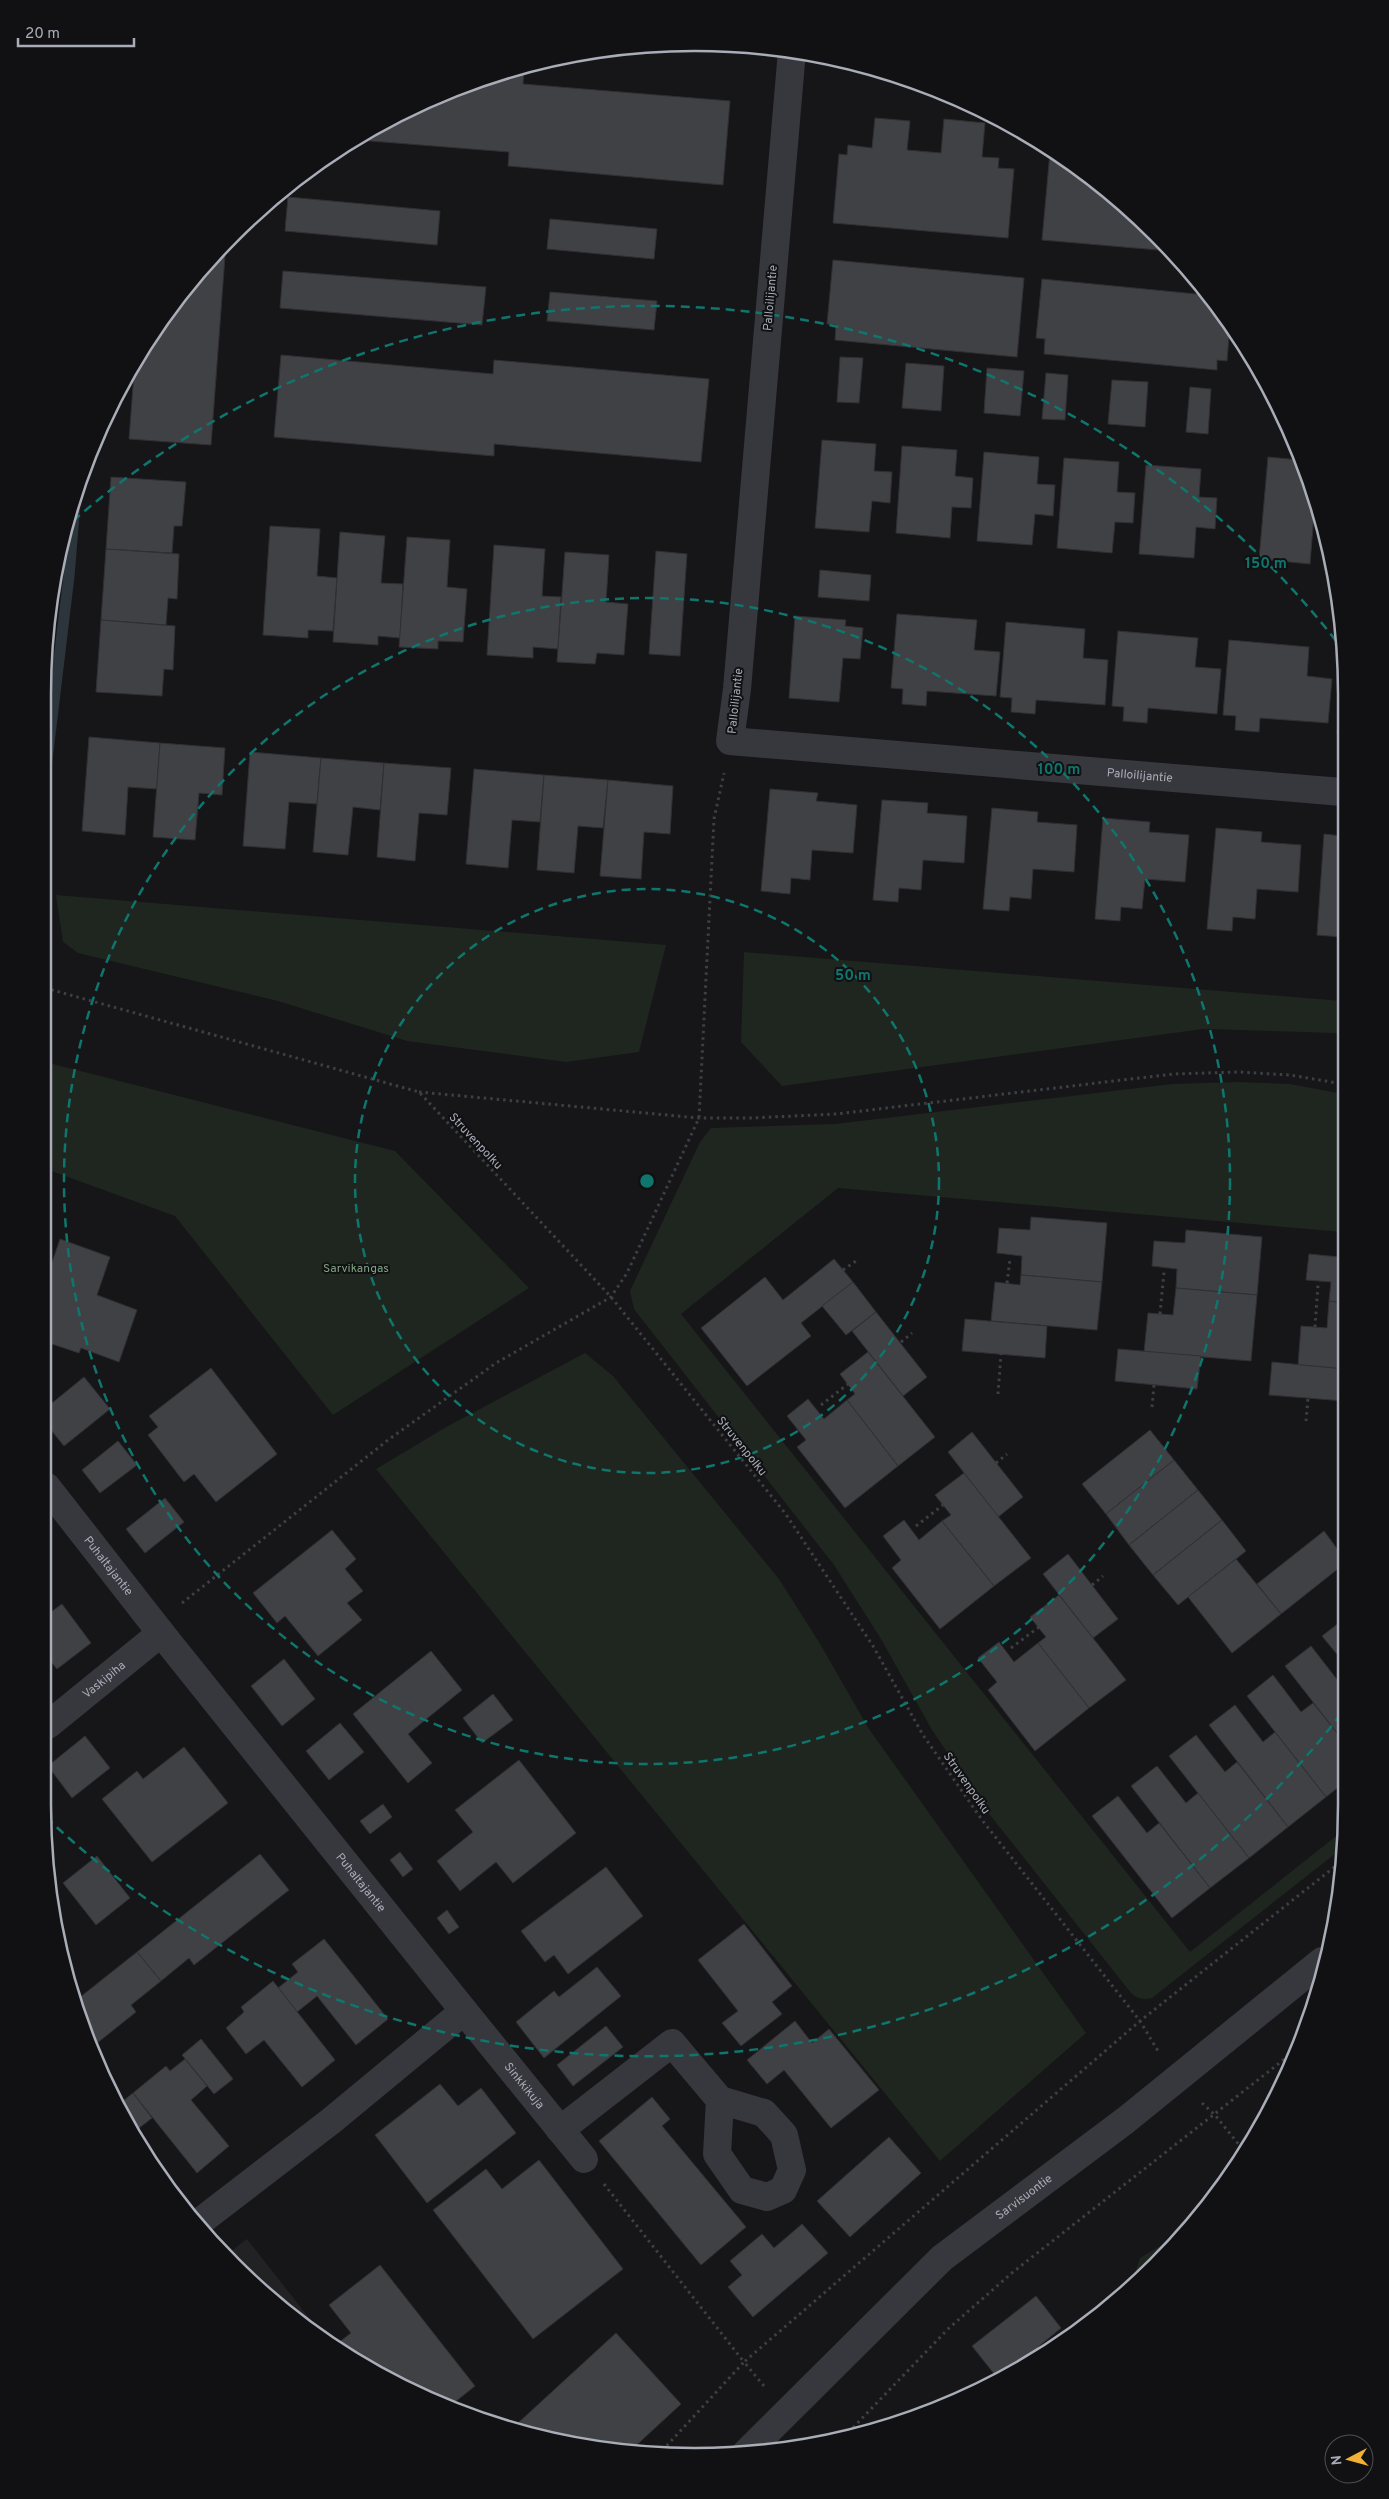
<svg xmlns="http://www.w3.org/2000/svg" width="1389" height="2499" font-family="Overpass,sans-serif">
<rect width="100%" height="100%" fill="#161618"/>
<!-- built -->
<path fill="#222225" d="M247 2239 332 2347 234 2266 225 2256Z"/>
<!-- green -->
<g fill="#1e261f">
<path d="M56 895 666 945 639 1052 566 1062 407 1041 278 1001 78 953 63 942Z"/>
<path d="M744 952 1342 1001V1035L1335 1033 1203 1029 782 1086 741 1042Z"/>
<path d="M45 1062 395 1151 529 1288 333 1415 175 1216 46 1169Z"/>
<path d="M1238 1082 1290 1084 1343 1094V1232L838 1188 681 1314 1190 1952 1345 1829V1846L1152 1998C1143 2000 1138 1999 1131 1993L990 1815 932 1730 881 1639 834 1565 634 1309 630 1291 700 1142 711 1128 835 1124 1172 1084Z"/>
<path d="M585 1353 613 1376 779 1579 819 1642 869 1729 1086 2033 940 2161 376 1469 448 1426Z"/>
<path d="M1189 2229 1185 2234 1130 2289 1140 2258Z"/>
</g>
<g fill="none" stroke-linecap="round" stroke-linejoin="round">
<!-- stream -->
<path stroke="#2c353c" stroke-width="11" d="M44 785 69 576 76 492"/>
</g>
<!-- building -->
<g fill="#404145" stroke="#303034">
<path d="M511 70 524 71 523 84 730 101 723 185 508 166 509 152 358 140 406 110Z"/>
<path d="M875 118 910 121 907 150 941 153 944 119 985 123 982 157 999 158 998 168 1014 169 1008 238 833 223 839 154 847 155 848 145 872 148Z"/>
<path d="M1050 152 1155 233 1170 251 1042 240Z"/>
<path d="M288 197 440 211 437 245 285 231Z"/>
<path d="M550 219 657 229 654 259 547 249Z"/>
<path d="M214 255 225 256 211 445 129 439 135 361 204 264Z"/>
<path d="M833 260 1024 278 1017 357 835 340 836 325 827 324Z"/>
<path d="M283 271 486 287 482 325 280 308Z"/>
<path d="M1042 279 1206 295 1230 324 1227 361 1217 360V370L1044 354 1045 339 1036 338Z"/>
<path d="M550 292 657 301 654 330 547 321Z"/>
<path d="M281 355 493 374 494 360 709 379 701 462 494 444V456L274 437Z"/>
<path d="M840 357 863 358 859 403 837 402Z"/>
<path d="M906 363 944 366 941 411 902 408Z"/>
<path d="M987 368 1024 371 1020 416 984 413Z"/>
<path d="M1046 373 1068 375 1065 420 1042 419Z"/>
<path d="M1112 380 1148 382 1145 427 1108 424Z"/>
<path d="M1190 387 1211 389 1208 434 1186 432Z"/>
<path d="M822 440 876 444 874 471 892 472 890 503 872 501 869 532 815 528Z"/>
<path d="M902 446 957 450 955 476 973 478 971 508 952 507 950 538 896 533Z"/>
<path d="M984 452 1039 457 1037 484 1055 485 1053 516 1035 514 1032 545 977 541Z"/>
<path d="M1268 457 1300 460 1312 485 1319 515 1314 514 1310 564 1259 559Z"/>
<path d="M1064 458 1119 462 1117 492 1135 493 1133 523 1115 522 1112 553 1057 548Z"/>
<path d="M1146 465 1201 469 1199 497 1217 498 1215 529 1196 527 1194 558 1139 554Z"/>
<path d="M111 477 186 482 182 526H174L172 553 106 549Z"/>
<path d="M270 526 320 529 317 576 337 578 333 631 308 630V638L263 635Z"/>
<path d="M340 532 385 536 381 583 403 584 400 638 378 636V645L333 642Z"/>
<path d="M407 537 450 540 447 587 467 589 463 642 438 641V649L399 647Z"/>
<path d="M494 545 545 549 542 596 561 597 558 649 533 647V658L487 655Z"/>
<path d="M106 549 179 554 177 599 168 598 166 625 101 620Z"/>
<path d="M656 551 687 554 680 656 649 654Z"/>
<path d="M565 552 609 555 606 602 628 604 624 655 597 653 595 664 557 662Z"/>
<path d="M820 570 871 575 869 601 818 597Z"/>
<path d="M897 614 977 620 974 650 1000 652 996 696 927 691 926 706 902 704 903 689 891 688Z"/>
<path d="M795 616 846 620 845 626 863 628 860 659 843 658 839 702 789 698Z"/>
<path d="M101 620 175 626 173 670 164 669 162 696 96 692Z"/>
<path d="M1006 622 1085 629 1083 658 1108 660 1105 705 1036 700 1035 714 1011 712 1012 698 1000 697Z"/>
<path d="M1118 631 1198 638 1195 667 1221 669 1217 714 1148 708 1147 723 1123 721 1124 707 1112 706Z"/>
<path d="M1229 640 1309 647 1307 676 1332 679 1328 723 1260 718 1259 732 1235 730 1236 716 1223 715Z"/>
<path d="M1341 680V734H1337Z"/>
<path d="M89 737 160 743 157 789 128 787 125 835 82 831Z"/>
<path d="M160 743 225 748 222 795 199 793 195 840 153 837Z"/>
<path d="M250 752 321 758 317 804 289 802 285 849 243 846Z"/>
<path d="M321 758 384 763 380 810 353 807 348 855 313 852Z"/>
<path d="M384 763 451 768 447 815 419 813 415 861 377 857Z"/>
<path d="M474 769 544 775 540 822 512 820 508 868 466 864Z"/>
<path d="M544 775 608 780 603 828 578 826 574 873 537 870Z"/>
<path d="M608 780 673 786 670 834 644 832 641 879 600 876Z"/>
<path d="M770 789 818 793 816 801 857 805 853 853 812 850 810 880 791 878 790 894 761 891Z"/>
<path d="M882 800 928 803 927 813 967 816 964 863 923 860 921 890 899 888 898 902 873 900Z"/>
<path d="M992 808 1038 812 1037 822 1077 825 1074 872 1033 869 1031 899 1010 897 1009 911 983 909Z"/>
<path d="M1103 818 1150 822 1149 832 1189 835 1185 882 1145 879 1142 909 1121 907 1120 921 1095 919Z"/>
<path d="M1216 828 1262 832 1261 842 1301 845 1298 892 1257 889 1255 919 1233 917 1232 931 1207 929Z"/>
<path d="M1324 834 1342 836 1341 937 1317 935Z"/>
<path d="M1031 1217 1107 1223 1102 1282 1021 1275 1022 1256 997 1253 999 1228 1030 1230Z"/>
<path d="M1186 1230 1262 1237 1257 1295 1176 1288 1177 1269 1152 1266 1154 1241 1185 1243Z"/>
<path d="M60 1239 110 1257 97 1295 137 1310 119 1362 81 1348 79 1353 46 1342V1280Z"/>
<path d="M1340 1243H1343V1303L1329 1301 1331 1282 1306 1280 1309 1254 1339 1257Z"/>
<path d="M834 1259 853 1282 801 1323 811 1336 747 1386 701 1328 765 1277 783 1300Z"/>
<path d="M1021 1275 1102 1282 1097 1330 991 1321 995 1282 1020 1285Z"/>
<path d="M853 1282 876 1312 846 1335 822 1306Z"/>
<path d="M1176 1288 1257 1295 1251 1361 1144 1352 1148 1313 1173 1315Z"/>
<path d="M1329 1301 1343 1303 1344 1369 1298 1365 1301 1326 1327 1328Z"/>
<path d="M876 1312 927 1377 903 1396 852 1331Z"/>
<path d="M965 1319 1047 1326 1045 1358 962 1351Z"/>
<path d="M1118 1349 1201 1356 1197 1389 1115 1381Z"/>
<path d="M868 1352 935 1437 898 1466 847 1400 855 1394 840 1374Z"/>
<path d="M1272 1362 1344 1369V1401L1269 1395Z"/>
<path d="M211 1368 277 1454 216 1502 194 1474 184 1482 148 1435 158 1427 149 1416Z"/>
<path d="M84 1377 110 1409 64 1446 47 1425 46 1408Z"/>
<path d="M808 1399 824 1419 847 1400 898 1466 845 1508 797 1447 806 1440 787 1416Z"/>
<path d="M1150 1430 1174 1460 1106 1514 1082 1484Z"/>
<path d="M972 1432 1023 1497 998 1517 948 1452Z"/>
<path d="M118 1441 137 1465 100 1493 82 1470Z"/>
<path d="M1174 1460 1198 1490 1129 1545 1106 1514Z"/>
<path d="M964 1473 1031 1558 994 1586 942 1521 951 1515 935 1495Z"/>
<path d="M1198 1490 1222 1520 1153 1575 1129 1545Z"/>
<path d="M165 1498 184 1522 145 1553 126 1529Z"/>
<path d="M904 1520 919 1540 942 1521 994 1586 940 1629 892 1568 901 1560 883 1536Z"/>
<path d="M1222 1520 1246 1551 1178 1605 1153 1575Z"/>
<path d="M332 1530 356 1559 345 1569 363 1591 347 1603 362 1620 318 1656 285 1616 277 1623 253 1593Z"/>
<path d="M1324 1531 1344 1558V1564L1281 1614 1257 1584Z"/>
<path d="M1068 1554 1118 1619 1093 1638 1043 1574Z"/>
<path d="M1236 1559 1281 1614 1232 1653 1188 1597Z"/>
<path d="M1059 1595 1126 1680 1089 1708 1038 1643 1046 1637 1030 1617Z"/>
<path d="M62 1604 91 1643 57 1669 47 1657V1615Z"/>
<path d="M1344 1619 1345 1664 1322 1636Z"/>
<path d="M999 1642 1014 1662 1038 1643 1089 1708 1035 1751 988 1690 997 1682 978 1658Z"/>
<path d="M1311 1646 1339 1682 1345 1679V1743L1285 1666Z"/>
<path d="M431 1651 462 1690 408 1734 432 1763 408 1783 353 1714Z"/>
<path d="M284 1659 315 1699 282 1726 251 1686Z"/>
<path d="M1273 1675 1301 1712 1313 1703 1345 1743V1782L1326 1797 1247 1696Z"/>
<path d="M493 1694 513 1720 482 1743 463 1718Z"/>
<path d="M1235 1705 1263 1742 1275 1732 1326 1797 1288 1827 1209 1725Z"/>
<path d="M340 1723 364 1752 329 1780 306 1751Z"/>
<path d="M1196 1735 1225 1772 1237 1762 1288 1827 1249 1858 1169 1756Z"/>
<path d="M85 1736 110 1768 72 1798 48 1766Z"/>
<path d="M184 1747 228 1803 152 1862 102 1799 137 1771 143 1779Z"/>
<path d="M519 1760 576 1833 513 1883 496 1862 460 1891 437 1861 473 1832 455 1810Z"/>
<path d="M1157 1766 1186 1803 1198 1793 1249 1858 1210 1888 1131 1786Z"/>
<path d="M1118 1796 1147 1833 1159 1823 1210 1888 1172 1918 1092 1816Z"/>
<path d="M383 1804 392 1817 370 1834 360 1821Z"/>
<path d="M400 1852 413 1869 403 1877 390 1860Z"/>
<path d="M260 1854 289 1890 194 1965 189 1958 161 1981 137 1952Z"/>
<path d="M97 1856 130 1898 96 1925 63 1883Z"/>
<path d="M606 1867 643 1916 568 1974 554 1955 545 1962 521 1931Z"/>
<path d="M447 1910 459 1927 449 1934 437 1918Z"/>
<path d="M744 1924 792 1986 772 2002 782 2014 741 2046 722 2023 738 2011 698 1960Z"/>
<path d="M324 1939 388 2019 356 2045 317 1996 297 2012 278 1988 298 1972 292 1964Z"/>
<path d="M137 1952 161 1981 131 2005 136 2012 91 2048 74 2002Z"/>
<path d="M597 1967 621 1996 544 2058 516 2022 554 1991 559 1997Z"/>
<path d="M273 1981 335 2060 302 2087 264 2040 246 2054 226 2028 244 2012 241 2007Z"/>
<path d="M795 2021 812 2043 829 2029 879 2090 831 2128 784 2070 767 2084 747 2060Z"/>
<path d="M606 2026 623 2047 573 2086 557 2065Z"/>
<path d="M201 2039 233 2079 214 2094 182 2055Z"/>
<path d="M185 2059 207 2086 191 2100 229 2146 197 2173 133 2093 166 2066 170 2071Z"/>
<path d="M440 2084 458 2106 481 2088 516 2133 427 2203 375 2135Z"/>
<path d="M133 2093 152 2118 134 2132 118 2105Z"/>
<path d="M652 2097 670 2119 662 2126 746 2227 701 2265 599 2141Z"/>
<path d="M889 2137 921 2173 850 2237 817 2201Z"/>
<path d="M138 2138 176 2185 170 2190Z"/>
<path d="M539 2160 623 2269 533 2339 433 2210 486 2169 502 2189Z"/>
<path d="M802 2224 828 2253 753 2317 728 2287 742 2275 730 2261 762 2234 774 2248Z"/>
<path d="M380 2265 475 2386 450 2406 406 2389 333 2347 351 2333 329 2305Z"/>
<path d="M1036 2296 1061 2328 1038 2347 1043 2353 1021 2369 999 2380 972 2346Z"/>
<path d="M616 2333 681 2404 629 2452 610 2451 529 2435 518 2423Z"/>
</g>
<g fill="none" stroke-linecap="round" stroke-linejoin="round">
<!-- path -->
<g stroke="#3d3f44" stroke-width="3" stroke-dasharray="2.5 4" stroke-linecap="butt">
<path d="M45 988 419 1092 611 1297 785 1513 873 1646 923 1735 982 1820 1140 2021 1158 2051"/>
<path d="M419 1092 699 1118H751L836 1114 1173 1074 1239 1072 1290 1075 1343 1084"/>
<path d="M843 1270 856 1261"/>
<path d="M1007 1283 1010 1259"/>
<path d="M1160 1314 1164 1272"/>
<path d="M1315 1327 1318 1285"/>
<path d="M901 1342 912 1333"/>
<path d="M998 1394 1001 1354"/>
<path d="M821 1405 848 1384"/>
<path d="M1152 1407 1154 1385"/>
<path d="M1306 1421 1308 1398"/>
<path d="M996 1463 1007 1454"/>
<path d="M916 1526 943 1505"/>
<path d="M1092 1585 1103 1576"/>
<path d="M182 1603 388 1440 496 1363 611 1297 627 1273 699 1118 714 819 724 773"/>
<path d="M1011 1648 1039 1627"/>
<path d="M1202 2103 1215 2115 1244 2151"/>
<path d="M604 2184 744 2362 660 2453"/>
<path d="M764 2386 744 2362 1140 2021 1342 1861"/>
<path d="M844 2437 948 2329 1013 2272 1296 2050"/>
<path d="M807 2439 812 2445"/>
</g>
<!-- minor -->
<g stroke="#37383d" stroke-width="28">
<path id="s1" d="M792 51 737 689 730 741 1342 792"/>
<path id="s2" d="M47 1487 161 1633 464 2011 331 2121 197 2224"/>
<path id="s3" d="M48 1725 161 1633"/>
<path id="s4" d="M464 2011 584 2159"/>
<path d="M560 2130 672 2043 720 2100 764 2113 784 2135 792 2170 783 2190 767 2197 742 2190 717 2154 720 2100"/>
<path id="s5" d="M745 2454 942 2258 1126 2120 1322 1961"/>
</g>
</g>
<!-- distance rings -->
<g fill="none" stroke="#0f766e" stroke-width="2.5" stroke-dasharray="9 6">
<circle cx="647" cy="1181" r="292"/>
<circle cx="647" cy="1181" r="583"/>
<path d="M1341 1714A875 875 0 0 1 50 1821M73 521A875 875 0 0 1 1337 642"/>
</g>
<g text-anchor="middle" stroke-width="4" stroke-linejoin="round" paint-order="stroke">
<!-- street labels -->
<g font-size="12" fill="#a8adb8" stroke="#111113">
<text transform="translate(770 298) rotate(-85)" y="4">Palloilijantie</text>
<text transform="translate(735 701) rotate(-84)" y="4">Palloilijantie</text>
<text dy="4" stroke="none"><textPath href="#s1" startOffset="1104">Palloilijantie</textPath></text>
<text transform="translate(476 1141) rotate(47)" y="4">Struvenpolku</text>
<text transform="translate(742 1446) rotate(51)" y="4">Struvenpolku</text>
<text dy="4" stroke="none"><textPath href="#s2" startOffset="100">Puhaltajantie</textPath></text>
<text dy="4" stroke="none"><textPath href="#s3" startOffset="72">Vaskipiha</textPath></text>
<text transform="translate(967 1783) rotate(55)" y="4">Struvenpolku</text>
<text dy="4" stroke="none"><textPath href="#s2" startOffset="505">Puhaltajantie</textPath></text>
<text dy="4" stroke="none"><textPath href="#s4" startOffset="96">Sinkkikuja</textPath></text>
<text dy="4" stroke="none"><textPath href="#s5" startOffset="380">Sarvisuontie</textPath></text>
</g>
<!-- park labels -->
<g font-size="12" fill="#7fa381" stroke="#111113">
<text x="356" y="1272">Sarvikangas</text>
</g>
</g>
<!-- crop -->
<path d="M0 0H1389V2499H0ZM694 51H695A643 643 0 0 1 1338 694V1805A643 643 0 0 1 695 2448H694A643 643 0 0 1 51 1805V694A643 643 0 0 1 694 51Z" fill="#111113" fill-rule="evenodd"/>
<path fill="none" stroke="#a8adb8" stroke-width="2.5" d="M694 51H695A643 643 0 0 1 1338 694V1805A643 643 0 0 1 695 2448H694A643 643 0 0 1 51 1805V694A643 643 0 0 1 694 51Z"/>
<circle cx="647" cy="1181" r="8" fill="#0f766e" stroke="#111113" stroke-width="2.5"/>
<g font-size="15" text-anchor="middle" font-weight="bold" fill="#0f766e" stroke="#111113" stroke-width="4" stroke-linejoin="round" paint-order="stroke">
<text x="1266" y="568">150 m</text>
<text x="1059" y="774">100 m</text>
<text x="853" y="980">50 m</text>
</g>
<!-- north arrow -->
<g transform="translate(1349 2459) rotate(264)"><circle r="24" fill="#111113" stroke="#4d4f55"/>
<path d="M0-4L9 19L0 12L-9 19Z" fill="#f2b134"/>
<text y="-8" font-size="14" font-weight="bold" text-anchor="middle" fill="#a8adb8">N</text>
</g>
<!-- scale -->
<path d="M18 38v8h116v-8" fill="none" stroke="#a8adb8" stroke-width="2.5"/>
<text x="25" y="38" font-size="15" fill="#a8adb8" stroke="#111113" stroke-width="4" paint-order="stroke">20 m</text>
</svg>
